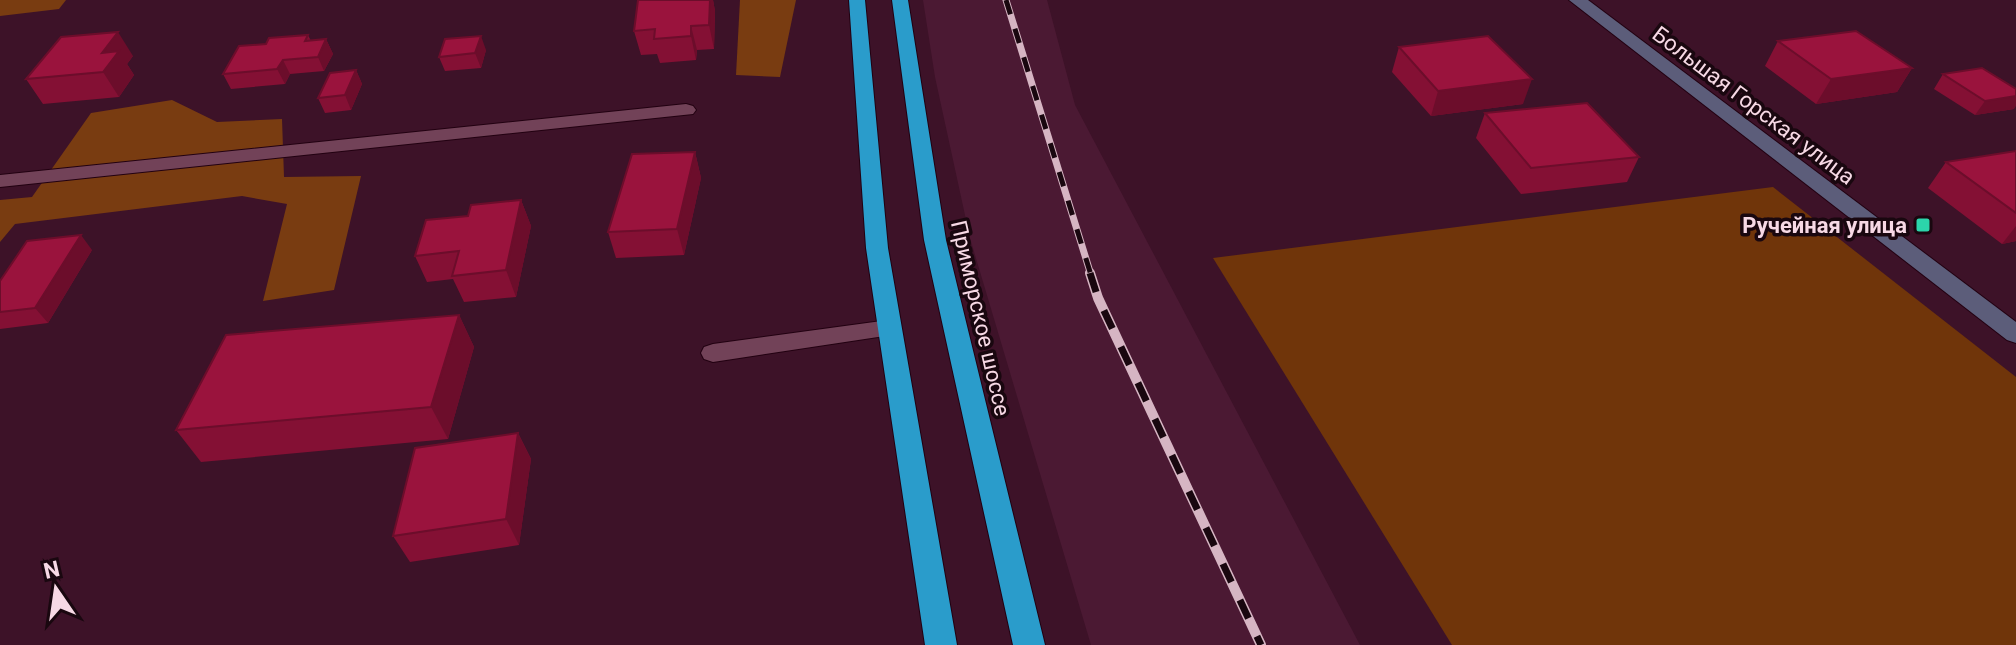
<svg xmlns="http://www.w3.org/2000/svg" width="2016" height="645" font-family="Roboto,sans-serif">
<rect width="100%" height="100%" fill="#3d1228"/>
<!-- built -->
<path fill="#4b1933" d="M923 0H1047L1075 105 1360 645H1091L970 238 935 77Z"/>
<!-- green -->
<path fill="#70350a" d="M1773 187 2016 377V645H1452L1213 258Z"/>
<!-- forest -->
<g fill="#793c11">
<path d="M0 0H66L59 9 0 16Z"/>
<path d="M740 0H796L780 77 736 75Z"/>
<path d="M172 100 217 122 282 119 284 177 361 176 334 290 263 301 287 204 242 196 15 224 0 242V200L32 197 91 113Z"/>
</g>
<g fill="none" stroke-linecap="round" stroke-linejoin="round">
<defs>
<g id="lane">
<path d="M686 104 693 106 696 110 693 114 0 187V175Z"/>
<path d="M889 320 898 322 901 328 898 334 713 362 704 359 701 353 704 347 713 344Z"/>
</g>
<path id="secondary" d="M1569 0H1588L2016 322V343L2007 340Z"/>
<g id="highway">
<path d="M849 0H865L888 248 957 645H925L866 248Z"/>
<path d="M892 0H908L946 240 1045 645H1013L924 240Z"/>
</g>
</defs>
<!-- lane casing -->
<use href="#lane" stroke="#201" stroke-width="2"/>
<!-- secondary casing -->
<use href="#secondary" stroke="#201" stroke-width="2"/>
<!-- highway casing -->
<use href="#highway" stroke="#201" stroke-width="2"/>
<!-- lane -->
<use href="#lane" fill="#724258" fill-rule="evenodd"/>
<!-- secondary -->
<use href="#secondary" fill="#5c5d7a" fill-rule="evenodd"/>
<!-- highway -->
<use href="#highway" fill="#2a9ccb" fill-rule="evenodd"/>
<defs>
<path id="rail-far1" d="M1006 0 1091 275"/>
<path id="rail" d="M1090 273 1098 298 1261 645"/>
</defs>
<!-- rail-far1 casing -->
<use href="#rail-far1" stroke="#d6b5c3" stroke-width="7"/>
<!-- rail casing -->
<use href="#rail" stroke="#d6b5c3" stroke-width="10"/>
<!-- rail-far1 -->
<use href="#rail-far1" stroke="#19070f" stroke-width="5" stroke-dasharray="15" stroke-linecap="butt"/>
<!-- rail -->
<use href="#rail" stroke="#19070f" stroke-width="7" stroke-dasharray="20" stroke-linecap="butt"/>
</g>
<!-- wall -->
<g fill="#841034">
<path d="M638 0H713L715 11 714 49 697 50 696 60 660 63 657 54 641 55 634 31Z"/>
<path d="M308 35 311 41 326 39 333 54 324 71 290 74 285 84 231 89 223 74 266 44Z"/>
<path d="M1778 41 1912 68 1897 92 1816 104 1765 66Z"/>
<path d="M1399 47 1523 104 1431 116 1392 72Z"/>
<path d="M486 50 481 68 445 71 439 57Z"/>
<path d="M133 56 127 64 134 75 119 97 43 104 26 79Z"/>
<path d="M356 70 362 84 351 110 325 113 318 98Z"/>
<path d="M1943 74 2014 109 1975 115 1934 89Z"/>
<path d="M1485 113 1639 157 1627 182 1521 194 1476 138Z"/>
<path d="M2016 151V241L2002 244 1928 188 1946 162Z"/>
<path d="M695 152 701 178 684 255 616 258 608 232Z"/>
<path d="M521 200 531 226 516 297 464 302 453 279 427 282 415 256 468 216Z"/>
<path d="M92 250 48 323 0 329V281Z"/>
<path d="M459 315 474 347 448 439 201 462 176 430Z"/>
<path d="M518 433 531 459 519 545 410 562 393 536Z"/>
</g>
<!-- shaded-wall -->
<g fill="#6c0d2b">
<path d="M710 0H713L715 11 714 49 709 25Z"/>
<path d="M691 26 697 50 696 60 691 36Z"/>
<path d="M118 32 133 56 127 64 134 75 119 97 103 72 102 53Z"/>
<path d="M481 36 486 50 481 68 475 53Z"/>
<path d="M326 39 333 54 324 71 318 57Z"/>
<path d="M283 60 290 74 285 84 277 69Z"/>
<path d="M1912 68 1897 92 1816 104 1831 79Z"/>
<path d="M356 70 362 84 351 110 345 95Z"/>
<path d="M1532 79 1523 104 1431 116 1438 91Z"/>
<path d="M2016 96V106L2014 109 1975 115 1985 101Z"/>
<path d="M695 152 701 178 684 255 677 229Z"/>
<path d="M521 200 531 226 516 297 506 270Z"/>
<path d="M2016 226V241L2002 244Z"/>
<path d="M81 235 92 250 48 323 35 308Z"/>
<path d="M459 315 474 347 448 439 431 407Z"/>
<path d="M518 433 531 459 519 545 506 519Z"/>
</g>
<!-- building -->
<g fill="#9a133d" stroke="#6c0d2b" stroke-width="2">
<path d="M638 0H710L709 25 691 26V36L654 39 655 29 634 31Z"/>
<path d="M1856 31 1912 68 1831 79 1778 41Z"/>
<path d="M118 32 102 53 119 51 103 72 26 79 61 37Z"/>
<path d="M308 35 305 41 326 39 318 57 283 60 277 69 223 74 239 46 266 44 269 38Z"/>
<path d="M481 36 475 53 439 57 445 39Z"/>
<path d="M1488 36 1532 79 1438 91 1399 47Z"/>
<path d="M1982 68 2016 89V96L1985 101 1943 74Z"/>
<path d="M356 70 345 95 318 98 330 73Z"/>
<path d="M1587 103 1639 157 1531 168 1485 113Z"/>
<path d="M2016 151V213L1946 162Z"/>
<path d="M695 152 677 229 608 232 632 154Z"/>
<path d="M521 200 506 270 452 276 459 251 415 256 426 220 468 216 471 205Z"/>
<path d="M81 235 35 308 0 312V281L27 241Z"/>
<path d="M459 315 431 407 176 430 226 335Z"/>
<path d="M518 433 506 519 393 536 415 448Z"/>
</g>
<!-- markers -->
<rect fill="#2cd5ab" stroke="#19070f" stroke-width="3" x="1915" y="217" width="16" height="16" rx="4"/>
<g text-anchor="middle" stroke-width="7" stroke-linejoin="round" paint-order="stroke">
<!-- street labels -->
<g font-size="22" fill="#f7d9e5" stroke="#19070f">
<text transform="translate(1754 105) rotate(37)" y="8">Большая Горская улица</text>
<text transform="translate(981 318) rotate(77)" y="8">Приморское шоссе</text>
</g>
<!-- poi labels -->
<g font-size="22" font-weight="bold" fill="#f7d9e5" stroke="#19070f" text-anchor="end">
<text x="1907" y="233">Ручейная улица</text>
</g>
</g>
<!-- north arrow -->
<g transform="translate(56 589) rotate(347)" stroke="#19070f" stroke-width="6" paint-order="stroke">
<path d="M0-6L14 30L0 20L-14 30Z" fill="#f7d9e5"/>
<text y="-12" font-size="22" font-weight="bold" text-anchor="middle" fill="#f7d9e5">N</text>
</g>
</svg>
